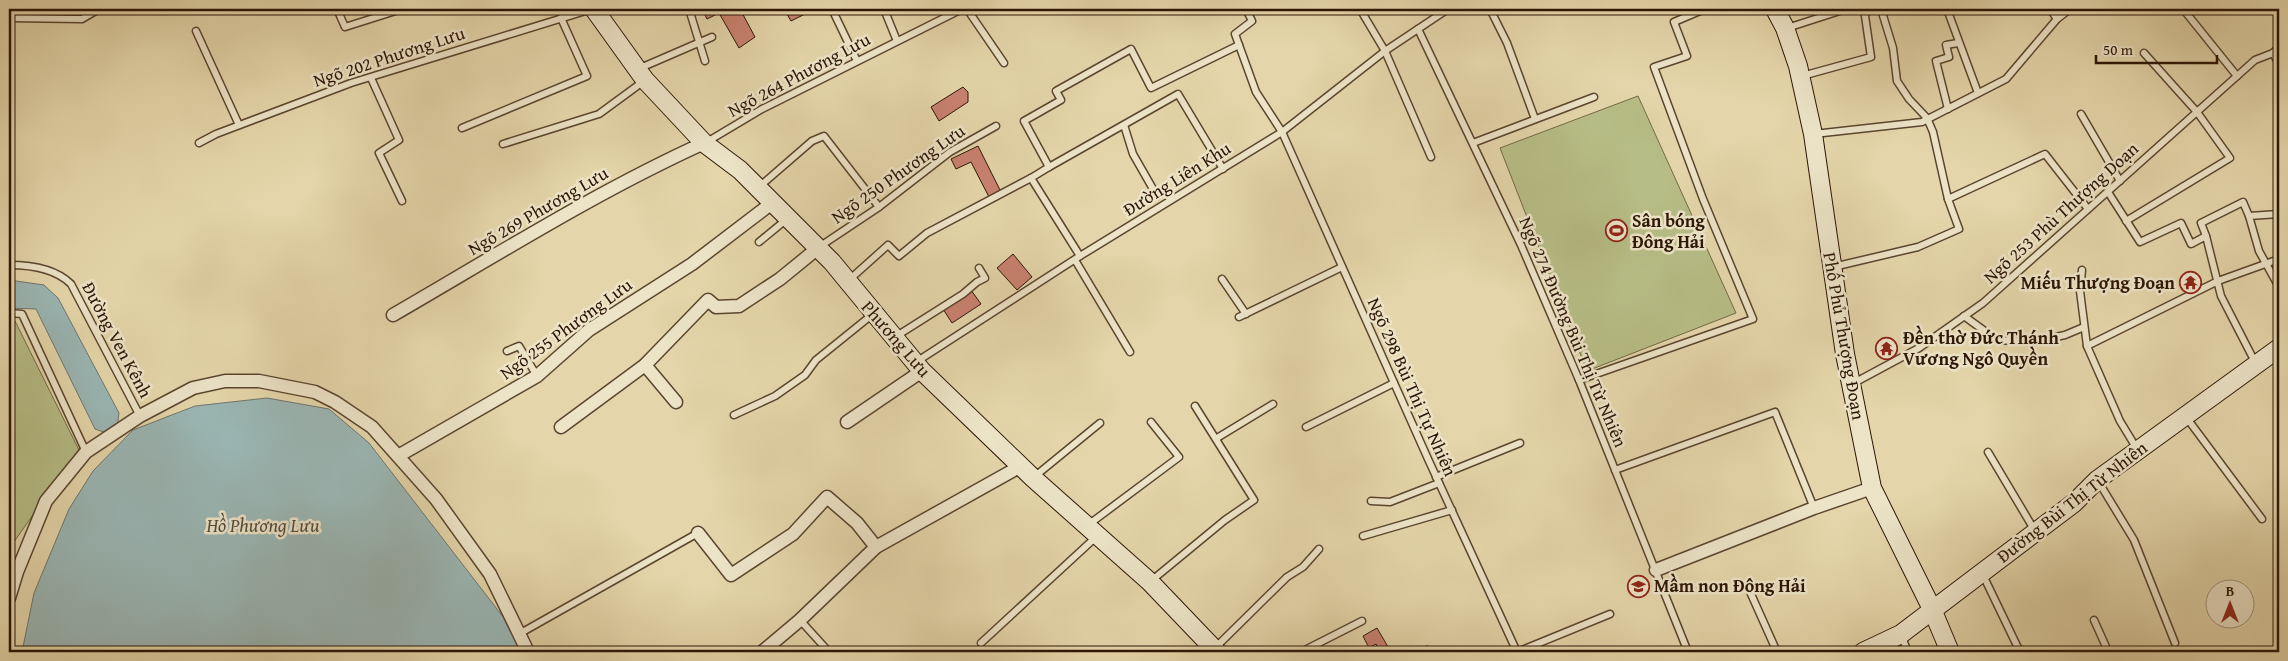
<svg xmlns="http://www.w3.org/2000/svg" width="2288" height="661" font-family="'Gentium Book Plus',serif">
<rect width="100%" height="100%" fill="#e4d6aa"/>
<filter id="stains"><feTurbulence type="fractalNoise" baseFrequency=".004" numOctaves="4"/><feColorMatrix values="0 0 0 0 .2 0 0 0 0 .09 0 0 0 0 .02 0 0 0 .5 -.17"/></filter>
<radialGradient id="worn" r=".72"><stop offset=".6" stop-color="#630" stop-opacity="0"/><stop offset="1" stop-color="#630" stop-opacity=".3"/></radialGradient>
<!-- green -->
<g fill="#b7bd86" stroke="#726946">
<path d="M1638 96 1736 313 1587 371 1500 148Z"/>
<path d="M9 321H15L79 450 11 546 9 555Z"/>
</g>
<!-- water -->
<g fill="#9ab6b4" stroke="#6e766e">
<path d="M9 280 44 285 58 298 119 413 117 429 109 434 95 429 36 309 9 308Z"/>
<path d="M267 398 329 409 369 443 507 622 522 652H22L34 593 69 509 93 471 133 430 195 406Z"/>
</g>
<!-- building -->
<g fill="#c98170" stroke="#2c1506">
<path d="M702 9H740L755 37 739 48 719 13 707 19Z"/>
<path d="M784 9H802L805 14 791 21Z"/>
<path d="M963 87 968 92V102L939 121 931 107Z"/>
<path d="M978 146 1001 192 989 197 971 162 956 169 951 159Z"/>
<path d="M1013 254 1032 277 1017 290 997 268Z"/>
<path d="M971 290 981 304 952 323 943 309Z"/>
<path d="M1377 628 1391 652H1380L1376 644 1369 648 1363 636Z"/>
</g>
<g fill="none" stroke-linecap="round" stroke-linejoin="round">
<defs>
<g id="lane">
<path d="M337 9 345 27 402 9"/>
<path d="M689 9 705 61"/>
<path d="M832 9 857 61"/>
<path d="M884 9 897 41"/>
<path d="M967 9 1004 63"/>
<path d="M1246 9 1252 21 1235 34 1256 92 1282 132 1428 459 1517 652"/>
<path d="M1360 9 1385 51 1431 157"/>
<path d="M1490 9 1507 43 1535 119"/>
<path d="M1881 9 1893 48 1897 81 1909 99 1927 118 1933 132 1948 199"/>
<path d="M1947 9 1978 93"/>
<path d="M2050 9 2057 19"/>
<path d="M2183 9 2237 76"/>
<path d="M9 18 82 19 99 9"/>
<path d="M1787 28 1846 9"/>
<path d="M1418 29 1521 245 1579 380 1688 652"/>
<path d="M196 31 239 125"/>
<path d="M2273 53 2279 64"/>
<path d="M638 69 712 37"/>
<path d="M1802 76 1871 57 1864 9"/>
<path d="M371 78 399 140 379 153 402 201"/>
<path d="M1948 109 1936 61 1949 57 1946 45 1958 43"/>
<path d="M2081 114 2120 181"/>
<path d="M1124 125 1133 154 1157 196"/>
<path d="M462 128 587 76 561 18"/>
<path d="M1814 134 1922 122 2006 79 2057 19 2070 9"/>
<path d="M199 143 216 134 351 83 592 9"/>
<path d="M705 143 762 109 962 9"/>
<path d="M1473 143 1594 97"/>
<path d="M503 144 599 114 644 81"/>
<path d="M1049 167 1024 121 1061 100 1056 91 1131 49 1151 88 1239 45"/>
<path d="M759 187 812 141 824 136 879 207"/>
<path d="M2108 192 2140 242 2181 223 2191 244 2206 236 2201 223 2243 202 2249 216 2279 214"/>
<path d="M2249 216 2259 251 2279 287"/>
<path d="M2126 221 2230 158 2197 112 2144 53"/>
<path d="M2206 236 2221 296 2255 362"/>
<path d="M759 242 787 219"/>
<path d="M819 247 879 207 950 152 996 126"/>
<path d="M1080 256 1031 178 1049 167 1178 94 1223 169"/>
<path d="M1075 260 1130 352"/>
<path d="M9 265C31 265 55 268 71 284L140 416"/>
<path d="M1833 267 1918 247 1959 229 1948 199 2045 154 2088 209"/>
<path d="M2082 270 2080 291 2087 346 2120 421 2137 449"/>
<path d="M1222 279 1246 314"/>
<path d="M849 280 888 245 899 256 927 233 1031 178"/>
<path d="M9 313 22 314 86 452"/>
<path d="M1964 316 1997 340 2033 342 2065 335 2084 327"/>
<path d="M1239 317 1342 267"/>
<path d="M895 337 963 294 977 282 985 278 979 268"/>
<path d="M2087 346 2218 281 2279 259"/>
<path d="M507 351 519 346 537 376"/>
<path d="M916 362 1080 256 1282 132 1385 51 1448 9"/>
<path d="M1579 380 1753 319 1703 199 1654 67 1687 56 1674 22 1700 11"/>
<path d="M1852 384 1919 348 1983 303 2255 60 2273 53 2279 47"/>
<path d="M734 415 775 396 805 375 816 360 873 314"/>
<path d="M2186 417 2262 519"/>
<path d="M1306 427 1394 383"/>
<path d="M1217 438 1273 404"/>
<path d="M1988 452 2035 531"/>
<path d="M1615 470 1775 412 1814 508"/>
<path d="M1034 477 1100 423"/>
<path d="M1436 477 1520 443"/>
<path d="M2098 481 2134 540 2175 643"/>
<path d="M1371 501 1390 502 1439 483"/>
<path d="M1088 525 1179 457 1151 422"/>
<path d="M1363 536 1452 510"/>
<path d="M1982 573 2020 652"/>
<path d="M1151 581 1225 520 1254 500 1195 406"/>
<path d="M1751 594 1777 652"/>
<path d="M800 620 829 652"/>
<path d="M2094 620 2107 649 2100 652"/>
<path d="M519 634 698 533"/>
<path d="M1901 635 1908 652"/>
<path d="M981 643 1096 537"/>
<path d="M1214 649 1287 577 1303 567 1319 549"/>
<path d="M1301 652 1362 621"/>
<path d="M1424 652 1427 650"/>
<path d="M1517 652 1610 614"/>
</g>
<g id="street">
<path d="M393 315C495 256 596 192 704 143"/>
<path d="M645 365 676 402"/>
<path d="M847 422 922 371"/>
<path d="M561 427 645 365 708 300 716 307 739 306 780 279 818 248"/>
<path d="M398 456 537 376 589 330 692 264 772 203"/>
<path d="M698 533 731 575 793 534 827 497 857 523 876 547"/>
<path d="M1656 570 1814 508 1872 488"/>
<path d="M9 598 17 572 46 501 86 452 140 416 193 388 225 381H259L315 392 335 402 372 427 436 499 490 574 528 652"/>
<path d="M762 652 800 620 876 547 1021 466"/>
</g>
<g id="secondary">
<path d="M594 9 645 80 704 143 740 170 832 262 922 371 1033 478 1150 582 1217 652"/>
<path d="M1775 9 1785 28 1798 66 1813 134 1845 354 1872 488 1932 609 1950 652"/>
<path d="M1863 652 1901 634 2074 503 2097 480 2279 348"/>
</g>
</defs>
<!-- lane casing -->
<use href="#lane" stroke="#5a452f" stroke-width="9"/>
<!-- street casing -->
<use href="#street" stroke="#5a452f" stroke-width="15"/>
<!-- secondary casing -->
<use href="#secondary" stroke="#2c1506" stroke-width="20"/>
<!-- lane -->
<use href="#lane" stroke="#ede4c8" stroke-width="6"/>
<!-- street -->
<use href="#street" stroke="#ede4c8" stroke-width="12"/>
<!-- secondary -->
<use href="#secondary" stroke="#ede4c8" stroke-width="18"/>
</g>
<!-- icons -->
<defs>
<symbol id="stadium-ring" viewBox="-11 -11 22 22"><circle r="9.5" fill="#ede4c8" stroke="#8f2418" stroke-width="1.5"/><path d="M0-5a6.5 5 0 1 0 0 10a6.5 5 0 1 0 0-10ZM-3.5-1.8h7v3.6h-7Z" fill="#8f2418"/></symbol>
<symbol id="temple-ring" viewBox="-11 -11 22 22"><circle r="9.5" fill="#ede4c8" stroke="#8f2418" stroke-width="1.5"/><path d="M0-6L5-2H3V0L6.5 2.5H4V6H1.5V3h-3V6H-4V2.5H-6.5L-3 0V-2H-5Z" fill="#8f2418"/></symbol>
<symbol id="school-ring" viewBox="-11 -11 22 22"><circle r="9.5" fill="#ede4c8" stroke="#8f2418" stroke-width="1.5"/><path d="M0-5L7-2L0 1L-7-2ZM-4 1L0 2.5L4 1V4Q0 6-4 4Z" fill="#8f2418"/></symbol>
</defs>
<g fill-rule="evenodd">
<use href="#stadium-ring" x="1604" y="218" width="25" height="25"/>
<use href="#temple-ring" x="2178" y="270" width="25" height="25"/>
<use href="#temple-ring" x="1874" y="336" width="25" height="25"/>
<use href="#school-ring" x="1626" y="574" width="25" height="25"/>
</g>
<g text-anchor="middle" stroke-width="5" stroke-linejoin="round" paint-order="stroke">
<!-- street labels -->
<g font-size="18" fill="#2c1506" stroke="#ede4c8">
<text transform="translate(389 57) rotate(-18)" y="6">Ngõ 202 Phương Lưu</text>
<text transform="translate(799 75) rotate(-28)" y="6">Ngõ 264 Phương Lưu</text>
<text transform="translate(898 174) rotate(-35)" y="6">Ngõ 250 Phương Lưu</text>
<text transform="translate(1177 179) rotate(-32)" y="6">Đường Liên Khu</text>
<text transform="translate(538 211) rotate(-30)" y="6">Ngõ 269 Phương Lưu</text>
<text transform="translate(2061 213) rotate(-42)" y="6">Ngõ 253 Phù Thượng Doạn</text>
<text transform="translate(566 329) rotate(-36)" y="6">Ngõ 255 Phương Lưu</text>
<text transform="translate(1573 332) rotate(67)" y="6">Ngõ 274 Đường Bùi Thị Từ Nhiên</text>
<text transform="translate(1844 336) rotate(80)" y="6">Phố Phủ Thượng Đoạn</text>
<text transform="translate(896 339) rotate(49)" y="6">Phương Lưu</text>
<text transform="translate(117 340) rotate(62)" y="6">Đường Ven Kênh</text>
<text transform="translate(1412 387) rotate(66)" y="6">Ngõ 298 Bùi Thị Tự Nhiên</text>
<text transform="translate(2072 502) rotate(-38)" y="6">Đường Bùi Thị Từ Nhiên</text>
</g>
<!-- poi labels -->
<g font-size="18" font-weight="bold" fill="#2c1506" stroke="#ede4c8" text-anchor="start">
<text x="1632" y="227">Sân bóng<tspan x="1632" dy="21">Đông Hải</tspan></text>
<text x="2175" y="289" text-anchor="end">Miếu Thượng Đoạn</text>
<text x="1903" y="344">Đền thờ Đức Thánh<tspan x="1903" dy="21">Vương Ngô Quyền</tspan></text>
<text x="1654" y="592">Mầm non Đông Hải</text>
</g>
<!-- water labels -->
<g font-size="19" font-style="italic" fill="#524d43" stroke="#ede4c8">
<text x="263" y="532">Hồ Phương Lưu</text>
</g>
</g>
<!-- margin -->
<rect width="2288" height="661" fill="none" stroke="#e4d6aa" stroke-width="30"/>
<rect x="10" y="10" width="2268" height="641" fill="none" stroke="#2c1506" stroke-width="2.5"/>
<rect x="15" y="15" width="2258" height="631" fill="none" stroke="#2c1506"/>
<!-- north arrow -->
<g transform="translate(2230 604)"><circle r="24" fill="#ede4c8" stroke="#a0917a"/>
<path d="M0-4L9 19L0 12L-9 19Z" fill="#8f2418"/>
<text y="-8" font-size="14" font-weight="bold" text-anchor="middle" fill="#2c1506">B</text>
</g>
<!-- scale -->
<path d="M2096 55v8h121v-8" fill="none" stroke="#2c1506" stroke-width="2.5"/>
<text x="2103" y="55" font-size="15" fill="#2c1506" stroke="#ede4c8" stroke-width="4" paint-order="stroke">50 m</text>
<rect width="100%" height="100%" filter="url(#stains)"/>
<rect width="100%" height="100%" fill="url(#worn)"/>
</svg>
